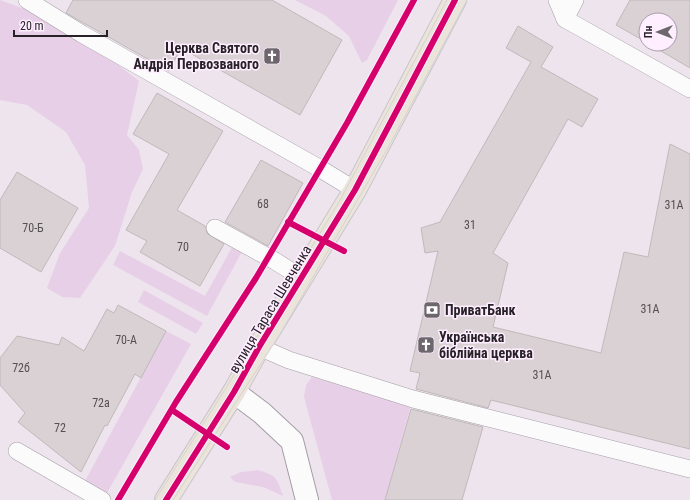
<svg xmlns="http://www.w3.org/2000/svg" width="690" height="500" font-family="'Roboto Condensed',sans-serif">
<rect width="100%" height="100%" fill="#eee4ee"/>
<!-- green -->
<g fill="#e7d0e7">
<path d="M0 0 46 17 62 32 109 58 139 81 127 135 139 150 143 169 132 192 115 246 80 298 62 297 47 288 60 253 89 208 85 165 66 132 27 105 0 100Z"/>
<path d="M295 0H398L367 60 362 63 349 36 326 16Z"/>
<path d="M235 242 244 248 207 316 113 265 120 251 205 296Z"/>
<path d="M144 290 203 323 196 334 138 302Z"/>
<path d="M166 331 191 344 107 493 85 481Z"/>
<path d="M312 377 411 405 385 500H332L304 397 306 385Z"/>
<path d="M257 470C277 475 277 478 283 496L263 487 235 482 230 477 241 472Z"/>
</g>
<!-- building -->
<g fill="#d9d1d3" stroke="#c0b9ba">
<path d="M73 0H272L342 40 300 115 181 48 169 71 66 13Z"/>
<path d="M630 0H690V68L649 44H670V20H646V42L616 25Z"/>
<path d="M518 26 553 47 541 67 598 99 582 127 568 119 493 253 508 263 493 327 601 353 624 252 648 257 670 144 690 154V449L491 400 488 408 416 389 420 373 410 371 438 251 425 253 421 228 440 222 531 62 506 48Z"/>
<path d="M157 93 223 131 177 210 205 226 207 233 224 244 200 286 140 252 147 241 126 230 169 154 133 134Z"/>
<path d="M261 160 303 183 268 246 225 222Z"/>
<path d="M17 172 78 208 41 272 0 248V200Z"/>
<path d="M118 305 166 331 141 378 135 374 107 426 105 425 81 472 18 422 25 413 0 385V358L17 336 59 345 62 337 84 351 107 309 114 313Z"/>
<path d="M411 409 483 427 462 500H385Z"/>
</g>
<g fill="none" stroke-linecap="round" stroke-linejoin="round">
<defs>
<g id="service">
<path d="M27 0 82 34 319 168 355 190"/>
<path d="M557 0 565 19 690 89"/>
<path d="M565 19 575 0"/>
<path d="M215 228 275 261 302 278"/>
<path d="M259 347 289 360 413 399 690 469"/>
<path d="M17 451 102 500"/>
</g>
<path id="tertiary" d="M234 392 262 413 292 441 307 500"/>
<path id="primary" d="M166 500 234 392 259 347 355 190 455 0"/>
</defs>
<!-- service casing -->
<use href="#service" stroke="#a49ea4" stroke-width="18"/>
<!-- tertiary casing -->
<use href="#tertiary" stroke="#a49ea4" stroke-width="24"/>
<!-- primary casing -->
<use href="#primary" stroke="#c9c5c9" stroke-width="24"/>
<!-- service -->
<use href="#service" stroke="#fcfbfc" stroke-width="17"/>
<!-- tertiary -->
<use href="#tertiary" stroke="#fcfbfc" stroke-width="22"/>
<!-- primary -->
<use href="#primary" stroke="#ebe4db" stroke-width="22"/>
<!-- tram -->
<g stroke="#d4d2d4" stroke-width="1">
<path d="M155 500 226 388 339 202 447 0"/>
<path d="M173 500 280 334 390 144 467 0"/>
</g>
<defs>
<g id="cycleway">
<path d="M288 222 344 251"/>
<path d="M172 410 227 447"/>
<path d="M118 500 176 402 256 278 347 123 414 0"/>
<path d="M166 500 234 392 259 347 355 190 455 0"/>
</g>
</defs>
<!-- cycleway casing -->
<use href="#cycleway" stroke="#fef" stroke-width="8"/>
<!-- cycleway -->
<use href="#cycleway" stroke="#d6006c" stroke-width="6"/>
</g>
<!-- icons -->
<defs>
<symbol id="church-square" viewBox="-11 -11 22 22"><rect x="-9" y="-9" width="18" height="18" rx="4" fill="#6d666d" stroke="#fef"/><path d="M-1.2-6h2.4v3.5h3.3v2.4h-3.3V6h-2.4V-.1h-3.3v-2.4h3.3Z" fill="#fff"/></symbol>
<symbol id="bank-square" viewBox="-11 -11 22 22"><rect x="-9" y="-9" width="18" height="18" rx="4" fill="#6d666d" stroke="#fef"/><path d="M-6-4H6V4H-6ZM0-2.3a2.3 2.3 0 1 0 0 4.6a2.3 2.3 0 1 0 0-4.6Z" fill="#fff"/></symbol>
</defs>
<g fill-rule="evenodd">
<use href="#church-square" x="262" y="46" width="20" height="20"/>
<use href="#bank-square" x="422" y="300" width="20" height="20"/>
<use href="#church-square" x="416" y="335" width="20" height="20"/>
</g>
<g text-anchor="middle" stroke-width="3" stroke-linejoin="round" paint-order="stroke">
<!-- number labels -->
<g font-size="12" fill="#555054">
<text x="263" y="208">68</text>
<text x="674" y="209">31А</text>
<text x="470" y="229">31</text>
<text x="33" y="232">70-Б</text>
<text x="183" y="251">70</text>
<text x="650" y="313">31А</text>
<text x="126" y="344">70-А</text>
<text x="21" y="372">72б</text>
<text x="542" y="379">31А</text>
<text x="101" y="407">72а</text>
<text x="60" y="432">72</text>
</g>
<!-- poi labels -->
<g font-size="14" font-weight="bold" fill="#272228" stroke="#fef" text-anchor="start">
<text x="259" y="53" text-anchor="end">Церква Святого<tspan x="259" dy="16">Андрія Первозваного</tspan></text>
<text x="445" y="315">ПриватБанк</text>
<text x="439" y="342">Українська<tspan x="439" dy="16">біблійна церква</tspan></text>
</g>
<!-- street labels -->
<g font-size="14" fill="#272228" stroke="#fef">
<text transform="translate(270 309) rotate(-59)" y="5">вулиця Тараса Шевченка</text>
</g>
</g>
<!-- north arrow -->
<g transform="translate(658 32) rotate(270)"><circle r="19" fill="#ffeeff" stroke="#a99ca9"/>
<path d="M0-3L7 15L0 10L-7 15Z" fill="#6d666d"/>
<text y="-6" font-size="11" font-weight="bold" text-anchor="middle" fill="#272228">Пн</text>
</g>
<!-- scale -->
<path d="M14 30v6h93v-6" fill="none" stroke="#272228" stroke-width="2"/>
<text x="20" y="30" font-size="12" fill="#272228" stroke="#ffeeff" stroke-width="3" paint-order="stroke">20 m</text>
</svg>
